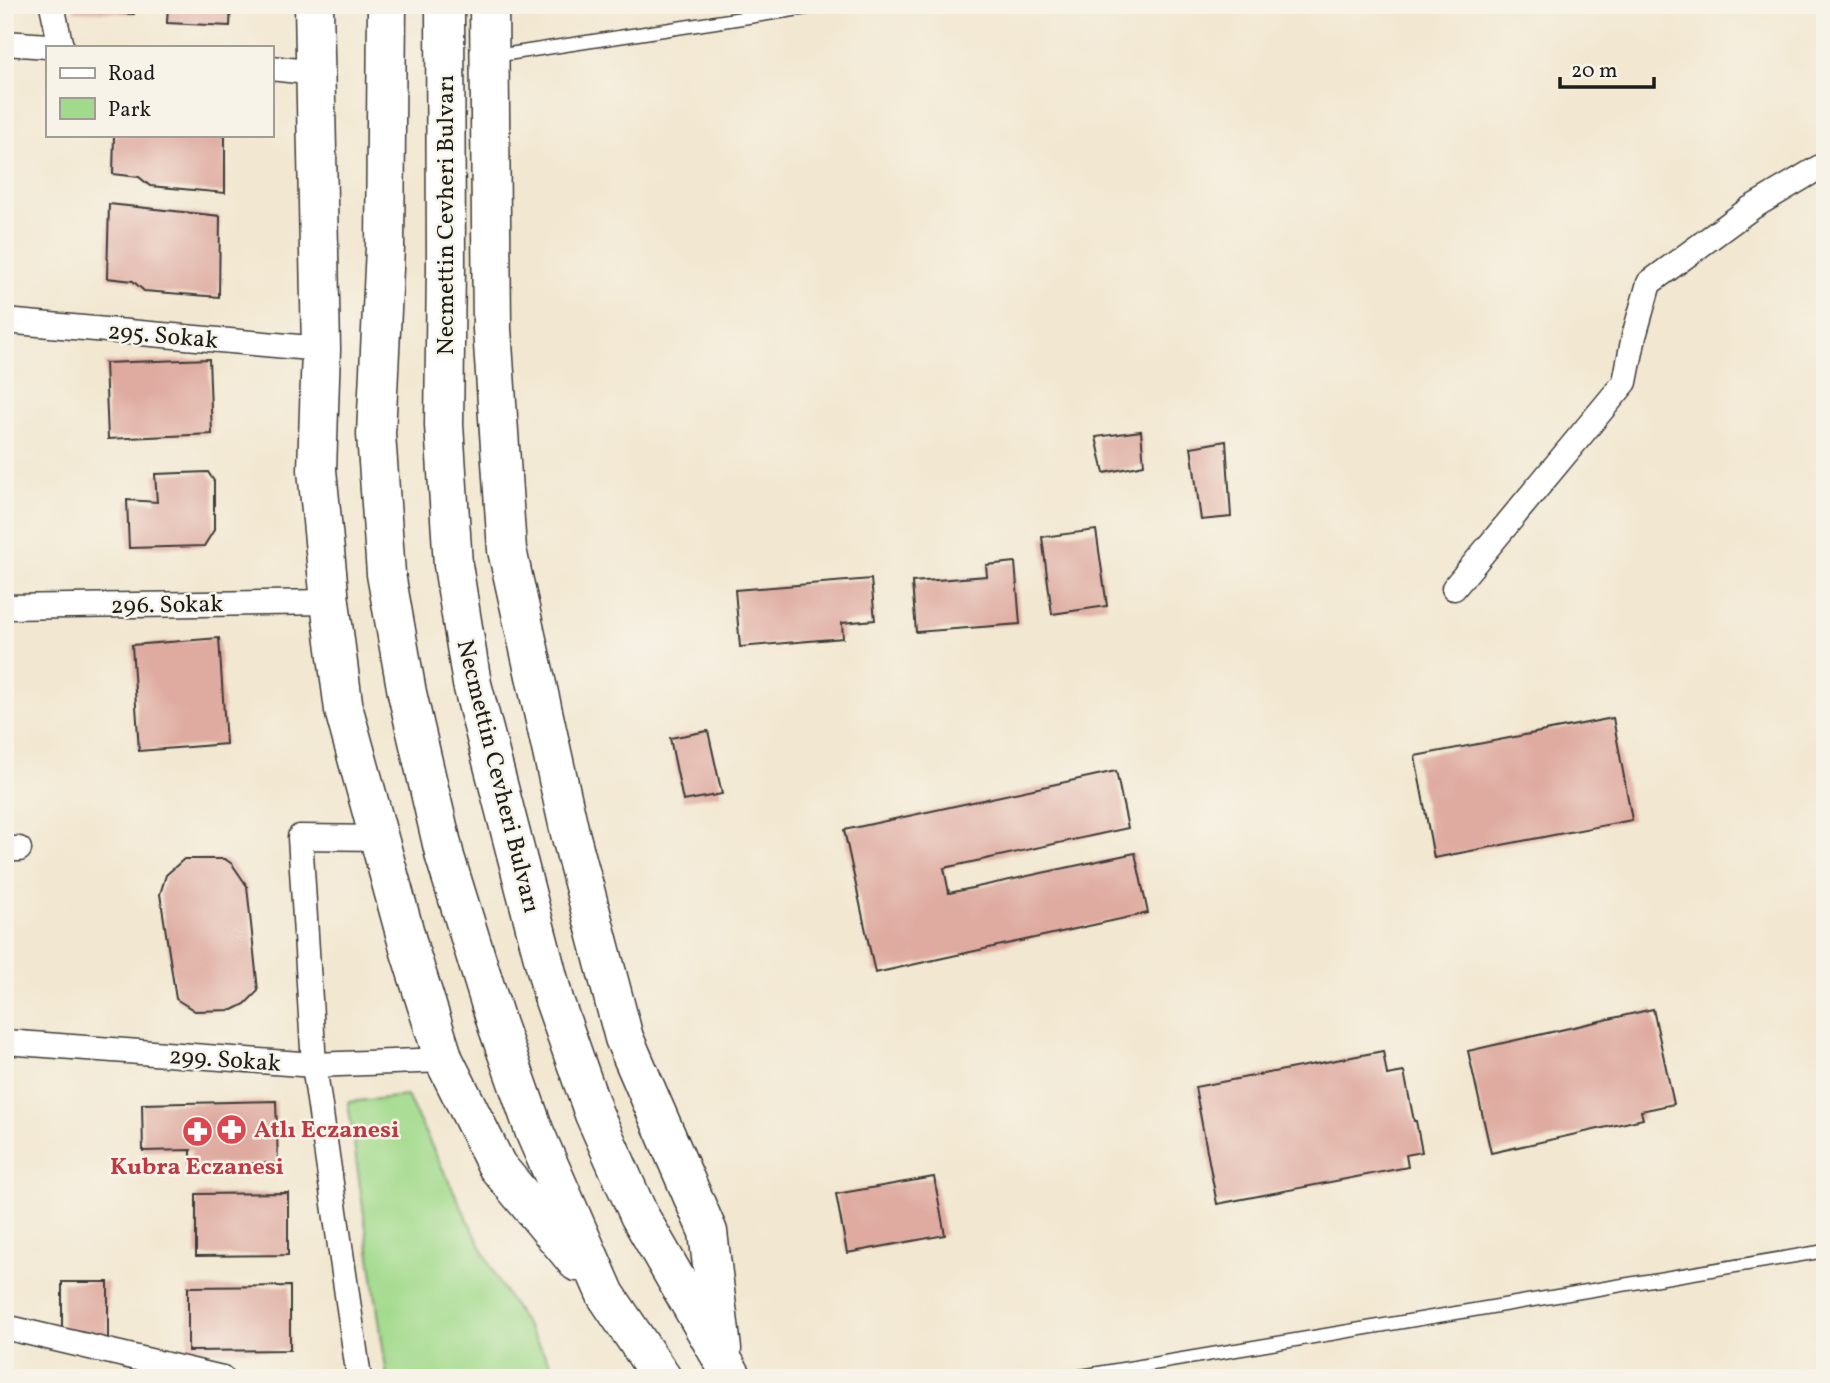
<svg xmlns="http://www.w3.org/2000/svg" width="1830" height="1383" font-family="Vollkorn,serif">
<rect width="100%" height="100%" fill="#f7f3e8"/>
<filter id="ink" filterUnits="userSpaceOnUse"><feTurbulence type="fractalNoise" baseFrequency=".0143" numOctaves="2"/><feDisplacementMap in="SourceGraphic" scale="14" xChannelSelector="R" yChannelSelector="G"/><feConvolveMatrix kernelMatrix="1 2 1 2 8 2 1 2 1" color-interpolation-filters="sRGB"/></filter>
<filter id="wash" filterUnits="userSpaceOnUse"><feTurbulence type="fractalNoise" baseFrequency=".00686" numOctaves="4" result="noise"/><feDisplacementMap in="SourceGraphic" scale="28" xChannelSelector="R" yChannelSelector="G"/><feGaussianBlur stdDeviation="1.57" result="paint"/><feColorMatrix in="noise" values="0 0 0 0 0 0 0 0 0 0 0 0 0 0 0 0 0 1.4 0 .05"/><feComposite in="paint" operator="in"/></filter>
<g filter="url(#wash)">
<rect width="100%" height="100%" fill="#f2e7d0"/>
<!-- green -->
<path fill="#a2da8c" stroke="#5f7b54" stroke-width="2" d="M407 1096 499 1283 560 1378H396L387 1376 348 1102Z"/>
<g id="blocks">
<!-- building -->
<g fill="#dfaba0">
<path d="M75 5H135L134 14 74 11Z"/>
<path d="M168 5H231L230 26 167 23Z"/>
<path d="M114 135H225V193L150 186 139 177 113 174Z"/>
<path d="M109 204 220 216 219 297 144 291 133 281 107 278Z"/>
<path d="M209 359 212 434 108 439 105 363Z"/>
<path d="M1141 431 1144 465 1104 473 1096 437Z"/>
<path d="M1226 441 1231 517 1201 520 1191 447Z"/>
<path d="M208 472 214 481V530L204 546 129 548 127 500 157 502 155 474Z"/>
<path d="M1096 530 1107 606 1052 614 1042 537Z"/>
<path d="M1015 562 1020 624 916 632 912 582 987 576 986 565Z"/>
<path d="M871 579 875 620 842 623 843 638 740 647 735 590Z"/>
<path d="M219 638 226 744 139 751 132 645Z"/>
<path d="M1613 718 1632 820 1434 858 1415 756Z"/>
<path d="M708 731 722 794 683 801 670 738Z"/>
<path d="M1116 771 1128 828 944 868 949 893 1135 853 1148 913 875 973 844 830Z"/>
<path d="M184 859H225L232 864 247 886 258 991 245 1004 233 1010 195 1011 176 999 160 894 166 875Z"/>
<path d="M1653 1009 1674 1104 1641 1111 1643 1119 1491 1153 1468 1051Z"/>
<path d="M1383 1051 1387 1075 1404 1072 1414 1121H1416L1422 1152 1406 1155 1408 1167 1217 1204 1195 1087Z"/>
<path d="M276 1101 278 1163 191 1165V1150L143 1151 142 1104Z"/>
<path d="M934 1177 945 1235 847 1253 836 1194Z"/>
<path d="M288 1193V1255L196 1256V1194Z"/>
<rect x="62" y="1282" width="46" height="56"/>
<path d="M290 1286V1350L188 1351V1287Z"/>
</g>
</g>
</g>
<g filter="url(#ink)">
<use href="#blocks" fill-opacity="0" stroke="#3c3a37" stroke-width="2"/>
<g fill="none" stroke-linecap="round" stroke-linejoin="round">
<defs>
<g id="lane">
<path d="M495 56 826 5"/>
<path d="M1069 1378 1825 1251"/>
</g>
<g id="street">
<path d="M52 5 61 47"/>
<path d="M5 43 62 47"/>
<path d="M271 68 316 73"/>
<path d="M5 321 321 349"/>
<path d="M1454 588 1625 382 1634 336 1649 283 1751 208 1825 164"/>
<path d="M5 607 330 602"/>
<path d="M5 849H19"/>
<path d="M5 1042 314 1065 444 1060"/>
<path d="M5 1327 222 1378"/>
<path d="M359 1378 314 1065 300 837 380 838"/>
</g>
<g id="primary">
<path d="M314 5 321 349 317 470 330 602 344 710 410 952 444 1060 497 1166 577 1262"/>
<path d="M387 5 385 247 376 434 386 574 407 693 445 857 497 1025 535 1133 606 1295 662 1378"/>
<path d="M445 5 446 265 444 425 453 565 472 684 554 1000 594 1114 639 1215 733 1378"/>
<path d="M489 5 492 329 507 550 570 833 624 1038 708 1232 722 1349"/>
</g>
</defs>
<!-- lane casing -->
<use href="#lane" stroke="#3c3a37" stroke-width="15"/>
<!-- street casing -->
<use href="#street" stroke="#3c3a37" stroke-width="27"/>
<!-- primary casing -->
<use href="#primary" stroke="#3c3a37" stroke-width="41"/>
<!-- lane -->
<use href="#lane" stroke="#fff" stroke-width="12"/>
<!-- street -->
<use href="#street" stroke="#fff" stroke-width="24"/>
<!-- primary -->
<use href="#primary" stroke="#fff" stroke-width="38"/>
</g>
</g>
<!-- icons -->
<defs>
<symbol id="pharmacy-disc" viewBox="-11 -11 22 22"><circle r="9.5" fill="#e0444e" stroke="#f7f3e8"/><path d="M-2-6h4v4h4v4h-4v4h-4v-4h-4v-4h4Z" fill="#fff"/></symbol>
</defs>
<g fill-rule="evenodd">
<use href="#pharmacy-disc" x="214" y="1112" width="35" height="35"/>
<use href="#pharmacy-disc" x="180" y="1114" width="35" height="35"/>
</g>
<g text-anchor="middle" stroke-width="5" stroke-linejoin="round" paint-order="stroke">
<!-- street labels -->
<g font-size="24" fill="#1c1c1c" stroke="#f7f3e8">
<text transform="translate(445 215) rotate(-90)" y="8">Necmettin Cevheri Bulvarı</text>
<text transform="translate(163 335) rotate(5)" y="8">295. Sokak</text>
<text transform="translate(167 604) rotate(-1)" y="8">296. Sokak</text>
<text transform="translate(499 776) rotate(76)" y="8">Necmettin Cevheri Bulvarı</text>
<text transform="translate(225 1059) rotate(4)" y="8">299. Sokak</text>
</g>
<!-- health labels -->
<g font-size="24" font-weight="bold" fill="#be3a42" stroke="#f7f3e8" text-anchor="start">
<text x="254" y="1137">Atlı Eczanesi</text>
<text x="197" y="1174" text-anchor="middle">Kubra Eczanesi</text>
</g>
</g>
<!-- margin -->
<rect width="1830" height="1383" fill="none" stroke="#f7f3e8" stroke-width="28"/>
<!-- legend -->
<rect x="46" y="46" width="228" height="91" fill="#f7f3e8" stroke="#9f9d96" stroke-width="2"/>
<rect x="60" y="68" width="35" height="10" fill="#ffffff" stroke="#9f9d96" stroke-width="2"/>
<text x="108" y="80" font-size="21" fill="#1c1c1c">Road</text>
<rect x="60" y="98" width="35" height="21" fill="#a2da8c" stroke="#9f9d96" stroke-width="2"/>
<text x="108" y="116" font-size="21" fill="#1c1c1c">Park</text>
<!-- scale -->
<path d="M1560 77v10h94v-10" fill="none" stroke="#1c1c1c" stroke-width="3.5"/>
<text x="1571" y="77" font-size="21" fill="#1c1c1c" stroke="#f7f3e8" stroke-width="5" paint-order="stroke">20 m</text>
</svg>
